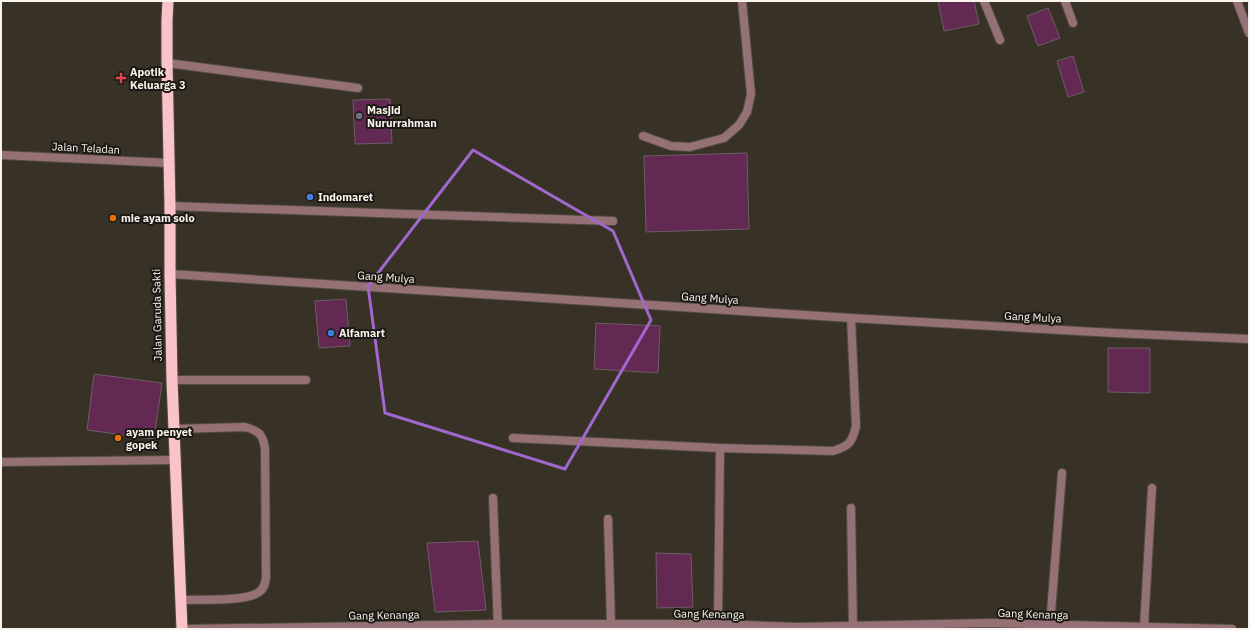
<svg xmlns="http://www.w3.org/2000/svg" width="1250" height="630" font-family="'IBM Plex Sans',sans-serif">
<rect width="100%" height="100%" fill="#373126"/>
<!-- building -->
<g fill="#642953" stroke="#6b5e66">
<path d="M938 1H974L979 24 944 31Z"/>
<path d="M1048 8 1060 38 1038 46 1027 16Z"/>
<path d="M1073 56 1084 92 1068 97 1057 61Z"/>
<path d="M390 99 392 143 355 144 353 100Z"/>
<path d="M747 153 749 229 646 232 644 156Z"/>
<path d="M346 299 350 346 319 348 315 301Z"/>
<path d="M596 323 660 326 658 373 594 369Z"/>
<path d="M1108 348H1150V393L1108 392Z"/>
<path d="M94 374 162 383 154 439 87 430Z"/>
<path d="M478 541 486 610 435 612 427 543Z"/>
<path d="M656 553 691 554 693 607 657 608Z"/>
</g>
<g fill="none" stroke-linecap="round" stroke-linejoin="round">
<defs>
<path id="service" d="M174 429 245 427C259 431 263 434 265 449L266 578C265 584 264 589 259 592 247 602 198 599 181 600"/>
<g id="minor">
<path d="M984 1 1000 40"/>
<path d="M1065 1 1073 23"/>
<path d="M1237 1 1249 33"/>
<path d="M167 63 358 88"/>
<path d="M643 136 671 146 690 147 724 138 739 125 747 112 751 94 742 1"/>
<path d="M1 155 169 163"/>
<path d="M170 206 613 221"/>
<path d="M170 274 851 318 1114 333 1249 339"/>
<path d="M172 380H306"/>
<path d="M513 438 720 448 718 624"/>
<path d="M720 448 833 451C849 446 852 443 856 426L851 318"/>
<path d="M1 462 175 460"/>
<path d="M493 498 498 628"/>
<path d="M851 508 853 627"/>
<path d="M608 519 611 624"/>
<path d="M1050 625 1062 473"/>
<path d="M1144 627 1152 488"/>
<path d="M185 629 498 624H718L798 627 989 623 1232 629"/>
</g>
<path id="trunk" d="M168 1 167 20V63L170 206V274L172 380 182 629"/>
</defs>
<!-- service casing -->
<use href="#service" stroke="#524c42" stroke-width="10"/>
<!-- minor casing -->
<use href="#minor" stroke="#524c42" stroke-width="10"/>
<!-- trunk casing -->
<use href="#trunk" stroke="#524c42" stroke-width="13"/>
<!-- service -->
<use href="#service" stroke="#957175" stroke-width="8"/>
<!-- minor -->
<use href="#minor" stroke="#957175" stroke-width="8"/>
<!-- trunk -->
<use href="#trunk" stroke="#fac3c9" stroke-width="11"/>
</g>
<!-- marked area -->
<path fill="none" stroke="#a068cd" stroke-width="3" stroke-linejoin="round" d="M473 150 613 231 651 320 565 469 385 413 368 286Z"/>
<!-- markers -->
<path fill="#e0444e" stroke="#1c1914" stroke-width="1.5" d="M119 72h4v4h4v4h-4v4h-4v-4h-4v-4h4z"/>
<circle fill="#6b7280" stroke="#1c1914" stroke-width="1.5" cx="359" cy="116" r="4"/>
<g fill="#3f7fe0" stroke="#1c1914" stroke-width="1.5">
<circle cx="310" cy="197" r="4"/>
<circle cx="331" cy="333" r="4"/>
</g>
<g fill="#e8710a" stroke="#1c1914" stroke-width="1.5">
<circle cx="113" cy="218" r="4"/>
<circle cx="118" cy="438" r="4"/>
</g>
<g text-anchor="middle" stroke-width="4" stroke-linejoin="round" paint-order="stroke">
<!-- poi labels -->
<g font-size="11" font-weight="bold" fill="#f8f4ed" stroke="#1c1914" text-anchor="start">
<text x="130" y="76">Apotik<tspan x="130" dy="13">Keluarga 3</tspan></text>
<text x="367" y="114">Masjid<tspan x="367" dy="13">Nururrahman</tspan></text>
<text x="318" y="201">Indomaret</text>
<text x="121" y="222">mie ayam solo</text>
<text x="339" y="337">Alfamart</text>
<text x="126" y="436">ayam penyet<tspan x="126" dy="13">gopek</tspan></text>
</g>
<!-- street labels -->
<g font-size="11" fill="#f8f4ed" stroke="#1c1914">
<text transform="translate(86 148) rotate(3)" y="4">Jalan Teladan</text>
<text transform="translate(386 277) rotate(4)" y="4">Gang Mulya</text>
<text transform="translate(710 298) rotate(4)" y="4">Gang Mulya</text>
<text transform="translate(157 315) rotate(-91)" y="4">Jalan Garuda Sakti</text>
<text transform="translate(1033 317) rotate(3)" y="4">Gang Mulya</text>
<text transform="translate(709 614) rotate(1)" y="4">Gang Kenanga</text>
<text transform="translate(1033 614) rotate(2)" y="4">Gang Kenanga</text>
<text transform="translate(384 615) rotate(-1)" y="4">Gang Kenanga</text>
</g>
</g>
<!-- border -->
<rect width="1250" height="630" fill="none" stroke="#f8f4ed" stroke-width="4"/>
</svg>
